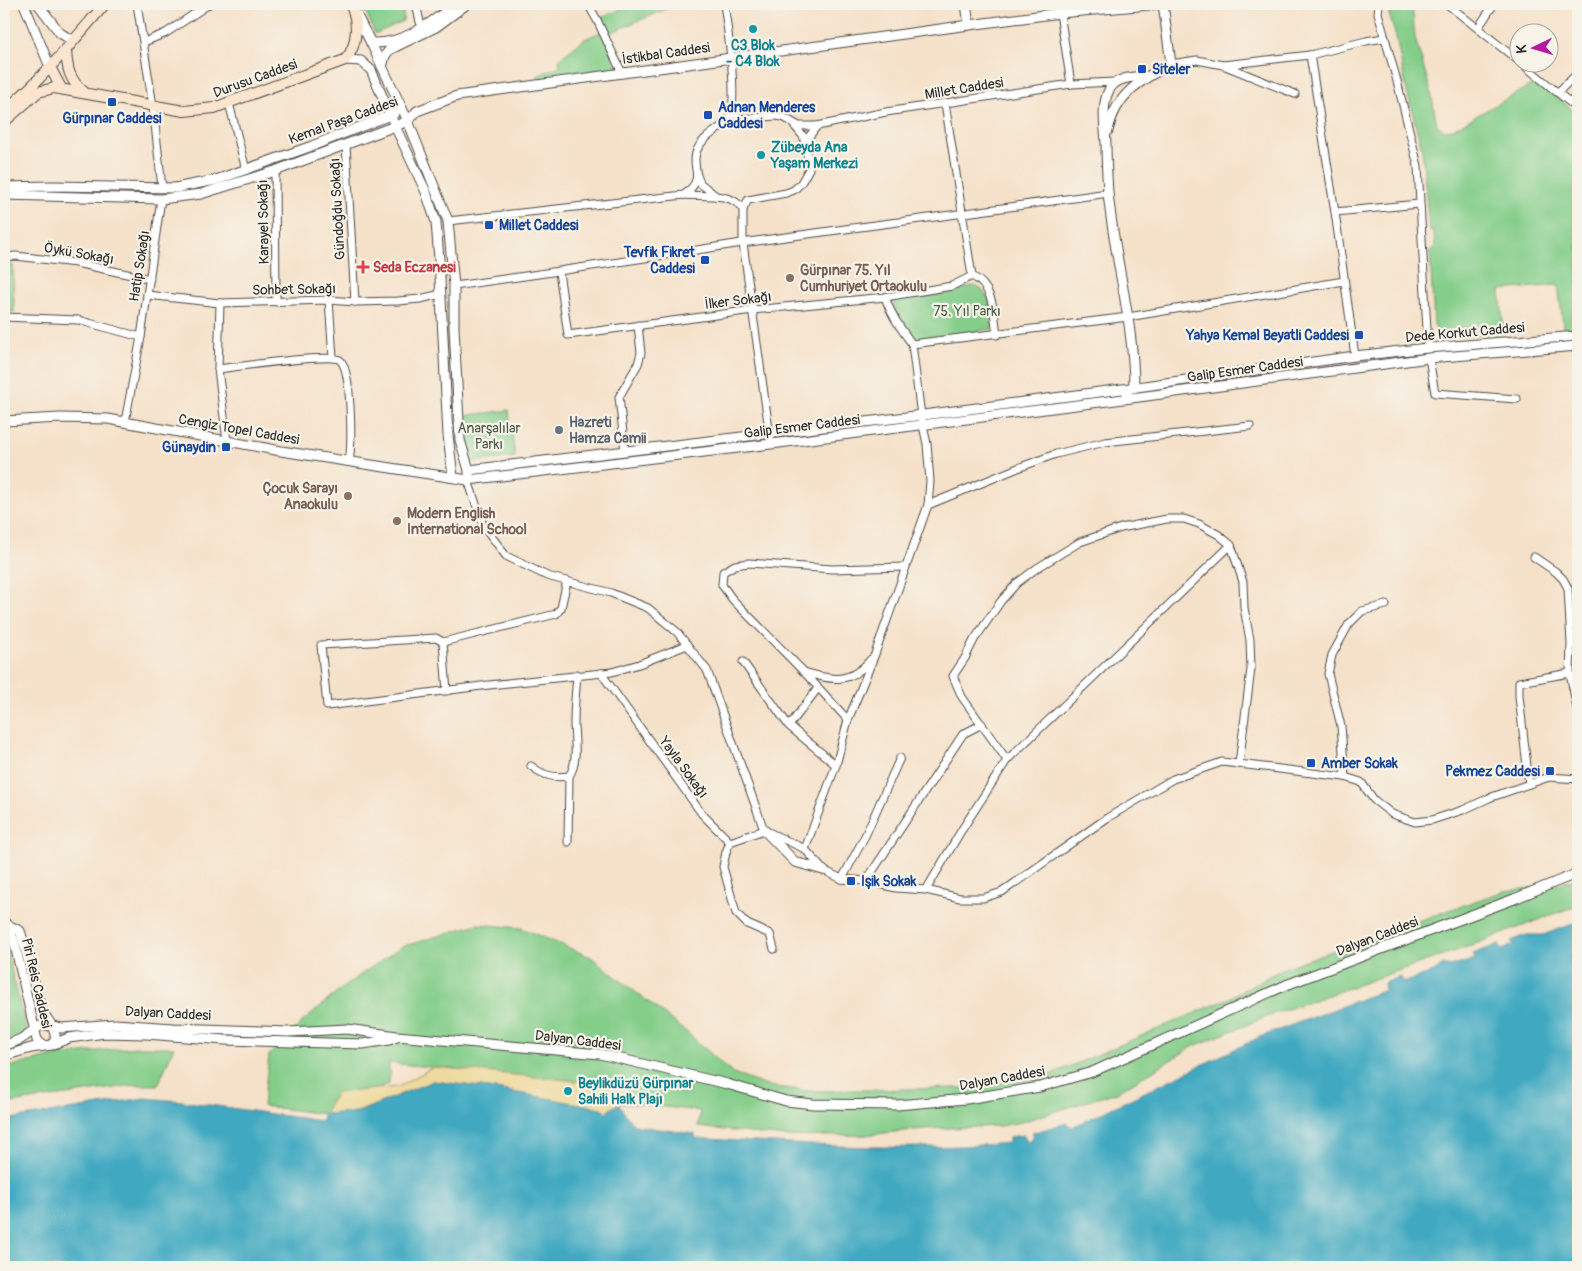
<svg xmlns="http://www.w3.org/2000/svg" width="1582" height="1271" font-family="Pangolin,sans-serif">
<rect width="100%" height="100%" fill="#f7f3e8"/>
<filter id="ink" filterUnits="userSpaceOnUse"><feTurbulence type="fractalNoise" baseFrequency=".02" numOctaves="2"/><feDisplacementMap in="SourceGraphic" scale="10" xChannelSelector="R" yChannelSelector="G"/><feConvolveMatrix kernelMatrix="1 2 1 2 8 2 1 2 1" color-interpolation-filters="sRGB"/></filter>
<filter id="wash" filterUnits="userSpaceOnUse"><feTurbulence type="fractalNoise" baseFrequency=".0096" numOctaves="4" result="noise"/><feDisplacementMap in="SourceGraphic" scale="20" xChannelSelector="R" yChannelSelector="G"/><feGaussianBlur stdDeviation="1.12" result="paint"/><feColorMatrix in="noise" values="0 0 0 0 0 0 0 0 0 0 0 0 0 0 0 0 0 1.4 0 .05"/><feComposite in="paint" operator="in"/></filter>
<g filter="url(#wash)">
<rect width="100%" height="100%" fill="#f5e1c9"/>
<!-- green -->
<g fill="#84ce8a" stroke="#587c5a">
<path d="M363 4H404L403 21 375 34Z"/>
<path d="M632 4H678L605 35 618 70 540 85 537 76 560 66 559 59 585 39 602 31 597 20Z"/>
<path d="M1389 4H1412L1415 38 1431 92 1437 125 1444 130 1453 129 1531 85 1534 79 1578 114V211L1574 214 1578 229V329L1564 331 1558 285 1500 290 1504 333 1440 338 1434 324 1430 252 1435 246 1434 232 1429 230 1422 149 1406 88 1396 37 1388 11Z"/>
<path d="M4 265H13L14 312H4Z"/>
<path d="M972 286C990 287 994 316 992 329L914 341 897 313 892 300 952 293Z"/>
<path d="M509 410 515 457 471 462 465 448 462 416Z"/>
<path d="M1578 878V905L1470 946 1276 1013 1194 1046 1117 1092 1021 1122 1000 1126 924 1129 865 1135 785 1137 698 1127 700 1111 639 1104 632 1092 619 1085 389 1063V1084L370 1090 336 1093 324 1114 263 1106 269 1055 301 1023 346 985 401 947 478 924 521 928 591 957 690 1035 733 1074 767 1086 810 1091 961 1088 1045 1077 1221 1002 1286 967 1504 891 1556 885Z"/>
<path d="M4 943 5 944 27 1034 4 1044Z"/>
<path d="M135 1047H174L158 1085H134L4 1104V1068L54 1056Z"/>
</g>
<!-- sand -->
<path fill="#eeda9e" stroke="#8c8264" d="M433 1067 619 1085 632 1092 639 1104H618L606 1112 602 1108 496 1089 433 1081 358 1112 324 1114 336 1093 398 1087Z"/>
<!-- water -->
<path fill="#40a9c1" stroke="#366a76" d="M1578 922V1267H4V1120L144 1098 182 1101 321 1121 324 1114 358 1112 433 1081 495 1089 602 1108 606 1112 618 1104 631 1122 638 1126 695 1134V1138C800 1145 904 1152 1009 1143V1137L1024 1135 1027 1142 1033 1139 1032 1133 1066 1123 1072 1127 1260 1037 1385 990 1384 983 1400 977 1403 983 1434 972 1443 965 1451 967 1475 959 1473 954 1499 944 1502 950 1513 945 1511 941 1527 935H1543Z"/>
</g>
<g filter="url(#ink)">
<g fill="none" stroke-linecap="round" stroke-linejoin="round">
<defs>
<g id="minor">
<path d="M137 4 153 106 162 188"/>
<path d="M416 4 420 22 425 32"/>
<path d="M588 4 597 20 622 73"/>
<path d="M1379 4 1378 13 1397 81 1418 166 1428 348"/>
<path d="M1447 4 1520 62"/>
<path d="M1060 13 1071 84"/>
<path d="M1478 28 1494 4"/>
<path d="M144 42 166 33 209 4"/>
<path d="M1310 55 1335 212 1355 356"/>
<path d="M1520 62 1578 109"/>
<path d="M1171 64 1197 60 1223 65 1295 94"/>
<path d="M1223 65 1310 55 1366 41 1384 38"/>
<path d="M1558 92 1578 73"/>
<path d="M229 103 246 170"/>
<path d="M945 103 972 276C994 287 994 313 997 335"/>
<path d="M732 112 740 119 776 116 783 117 799 126H817L886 112 1071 84 1116 82"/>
<path d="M793 124 803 136 806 144"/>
<path d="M346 145 355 302"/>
<path d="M275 171 276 302"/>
<path d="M697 175 700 183 716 196"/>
<path d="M684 195C708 176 689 169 697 150 703 135 721 131 729 118 739 103 727 24 724 4"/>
<path d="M743 209V243L771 444"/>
<path d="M1335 212 1419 204"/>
<path d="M448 221 684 195C703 197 730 191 743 209L748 200 786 193 794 190 801 183 809 169 806 145 808 138 817 126"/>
<path d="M4 257 16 256 76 263 150 279"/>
<path d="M559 272 568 335 753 310 885 297 952 286 972 276"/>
<path d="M454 286C550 273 646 258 742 243 864 226 986 211 1108 193"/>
<path d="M147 295 220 303 329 300 355 302 398 301 420 299 441 294"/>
<path d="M885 297C891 315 901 329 912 344"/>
<path d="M329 300 333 358"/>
<path d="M220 303 218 369 227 441"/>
<path d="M4 317 78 320 141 337 125 422"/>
<path d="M141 337 161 199"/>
<path d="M1429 358 1435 393 1517 399"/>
<path d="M218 369C235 367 331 353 340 360 352 370 352 445 349 462"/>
<path d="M625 451 619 397 638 364 641 353 638 325"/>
<path d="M468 480 483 525 506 556 547 576 611 593 648 608 677 632 707 670 764 830 805 849 823 870 842 879 866 881 896 888 926 890 960 898H983L1002 892 1107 818 1173 779 1222 762 1345 777 1361 782 1374 800 1392 814 1415 822 1432 820 1463 810 1489 798 1549 777 1578 779"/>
<path d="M928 505 1018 468 1056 454 1105 442 1250 426"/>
<path d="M567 581 561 608 556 614 443 642 436 638 321 645 327 706 489 685 612 672 639 664 687 645"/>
<path d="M443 642 447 691"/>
<path d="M743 662 789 726 836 765"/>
<path d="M804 672C832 680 850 685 871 659"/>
<path d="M601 673 702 814 730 842 764 830"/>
<path d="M1570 673 1578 713"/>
<path d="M848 720 804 672 733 600 722 585 723 572 735 565 749 563 832 569 905 567"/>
<path d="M789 726 818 688"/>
<path d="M1007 760 1231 545"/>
<path d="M531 766C544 776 553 778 569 776 579 762 574 738 574 722 574 706 576 690 577 674"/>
<path d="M1345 777 1341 726 1328 674 1332 655 1349 624 1362 611 1386 605"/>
<path d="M1529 784 1519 696V682L1570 673 1571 644 1568 588 1563 579 1556 572 1534 557"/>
<path d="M568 842 569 776"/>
<path d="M730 842 726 852 723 867 736 913 747 924 770 934 774 949"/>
<path d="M805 849 836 765 848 720 875 654 928 505 930 481 927 444 921 416 912 344 1128 317 1344 281"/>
<path d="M842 879 865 836 900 758"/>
<path d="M866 881 963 734 982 724"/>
<path d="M926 890 961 831 1007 760 962 697 953 676 965 658 974 640 1001 601 1017 583 1037 568 1080 542 1121 528 1167 519H1184L1199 524 1219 535 1231 545 1243 582 1244 608 1250 640 1251 669 1239 764"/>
</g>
<g id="tertiary">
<path d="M24 4 50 67"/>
<path d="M38 4 60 33 73 41"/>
<path d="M966 4 969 25"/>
<path d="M356 14 371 43 408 121 448 221 454 286V328L460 440 469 470V474"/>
<path d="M371 43C403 45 432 22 456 4"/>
<path d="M345 60 361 61 371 70 395 126 426 192 436 222 439 259 448 435 453 477"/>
<path d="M382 67 385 56 389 50 436 27 467 4"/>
<path d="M1108 131C1115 95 1140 80 1171 64L1163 4"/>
<path d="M4 187 52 186 175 188 216 180 312 146 395 113"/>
<path d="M4 195 161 199 201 194 275 171 395 126 408 121 417 111 457 96 969 25 1060 13 1160 4"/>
<path d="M1134 388C1134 321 1114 258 1108 192 1107 176 1106 159 1106 143 1105 126 1101 106 1109 90 1116 77 1133 77 1146 76"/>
<path d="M1127 393 1130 388 1355 356 1428 348 1578 336"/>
<path d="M4 421 60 418 108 419 281 451 468 480 771 444 1139 397 1429 358 1578 346"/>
<path d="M469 470 931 414 1130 388"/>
<path d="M764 830 795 862 823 870"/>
<path d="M4 923 20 931C29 956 32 984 42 1010 47 1021 57 1028 55 1041L51 1045"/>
<path d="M4 928 11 934 14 941 37 1040 43 1046"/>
<path d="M4 1046 21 1039 40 1026 47 1025 62 1028 115 1024 173 1028 288 1032 347 1029 397 1036 600 1054 727 1084 786 1101 813 1104 897 1105 966 1099 1040 1087 1092 1072 1286 985 1514 899 1578 873"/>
<path d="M4 1056 31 1048 51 1045 69 1038 105 1033 146 1034 225 1040 363 1044 389 1040 397 1037"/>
</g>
<g id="secondary">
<path d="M66 50C67 68 69 80 84 92"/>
<path d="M50 67 61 88"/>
<path d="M4 111C42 80 73 41 105 4"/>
<path d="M4 122 38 92 54 88 184 111 214 108 345 60C358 46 359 20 350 4"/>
</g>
</defs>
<!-- minor casing -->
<use href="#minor" stroke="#494643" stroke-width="9"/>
<!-- tertiary casing -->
<use href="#tertiary" stroke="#494643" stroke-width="11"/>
<!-- secondary casing -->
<use href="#secondary" stroke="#494643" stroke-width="12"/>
<!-- minor -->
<use href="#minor" stroke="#fff" stroke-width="7"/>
<!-- tertiary -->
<use href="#tertiary" stroke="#fff" stroke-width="9"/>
<!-- secondary -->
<use href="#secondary" stroke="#fbe5cf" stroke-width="10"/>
</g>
</g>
<!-- markers -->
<g fill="#0f9aa8" stroke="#f7f3e8" stroke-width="2">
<circle cx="753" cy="29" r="5"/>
<circle cx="761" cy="155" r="5"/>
<circle cx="568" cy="1091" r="5"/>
</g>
<g fill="#1a4fb4" stroke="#f7f3e8" stroke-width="2">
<rect x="1137" y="64" width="10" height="10" rx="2.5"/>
<rect x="107" y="97" width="10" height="10" rx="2.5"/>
<rect x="703" y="110" width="10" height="10" rx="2.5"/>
<rect x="484" y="220" width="10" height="10" rx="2.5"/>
<rect x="700" y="255" width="10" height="10" rx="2.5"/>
<rect x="1354" y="330" width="10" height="10" rx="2.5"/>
<rect x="221" y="442" width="10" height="10" rx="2.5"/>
<rect x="1306" y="758" width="10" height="10" rx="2.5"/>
<rect x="1545" y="766" width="10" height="10" rx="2.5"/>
<rect x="846" y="876" width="10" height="10" rx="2.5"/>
</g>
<path fill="#e0444e" stroke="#f7f3e8" stroke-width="2" d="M360.5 259.5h5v5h5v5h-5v5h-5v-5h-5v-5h5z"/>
<g fill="#8d6e63" stroke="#f7f3e8" stroke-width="2">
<circle cx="790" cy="278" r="5"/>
<circle cx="348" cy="496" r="5"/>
<circle cx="397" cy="521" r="5"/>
</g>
<circle fill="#6b7280" stroke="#f7f3e8" stroke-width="2" cx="559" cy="430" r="5"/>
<g text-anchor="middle" stroke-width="4.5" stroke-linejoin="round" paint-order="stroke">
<!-- culture labels -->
<g font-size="14" font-weight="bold" fill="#0d838f" stroke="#f7f3e8" text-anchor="start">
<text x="753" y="50" text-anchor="middle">C3 Blok<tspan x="753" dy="16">- C4 Blok</tspan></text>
<text x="771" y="152">Zübeyda Ana<tspan x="771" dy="16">Yaşam Merkezi</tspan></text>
<text x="578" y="1088">Beylikdüzü Gürpınar<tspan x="578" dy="16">Sahili Halk Plajı</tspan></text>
</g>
<!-- street labels -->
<g font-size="14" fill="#2b2b2b" stroke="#f7f3e8">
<text transform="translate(666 53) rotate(-8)" y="5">İstikbal Caddesi</text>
<text transform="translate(255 78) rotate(-20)" y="5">Durusu Caddesi</text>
<text transform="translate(964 88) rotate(-9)" y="5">Millet Caddesi</text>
<text transform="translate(343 120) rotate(-20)" y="5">Kemal Paşa Caddesi</text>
<text transform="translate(337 209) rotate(-93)" y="5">Gündoğdu Sokağı</text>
<text transform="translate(263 222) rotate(-91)" y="5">Karayel Sokağı</text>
<text transform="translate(79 253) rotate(10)" y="5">Öykü Sokağı</text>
<text transform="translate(139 266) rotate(-81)" y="5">Hatip Sokağı</text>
<text transform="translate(294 289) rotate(-1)" y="5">Sohbet Sokağı</text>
<text transform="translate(738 300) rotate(-7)" y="5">İlker Sokağı</text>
<text transform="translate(1465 332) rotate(-5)" y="5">Dede Korkut Caddesi</text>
<text transform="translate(1245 369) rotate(-8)" y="5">Galip Esmer Caddesi</text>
<text transform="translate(802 426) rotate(-7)" y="5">Galip Esmer Caddesi</text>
<text transform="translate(239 429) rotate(10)" y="5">Cengiz Topel Caddesi</text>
<text transform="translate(684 767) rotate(54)" y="5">Yayla Sokağı</text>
<text transform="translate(1377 936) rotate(-21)" y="5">Dalyan Caddesi</text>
<text transform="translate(37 983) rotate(77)" y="5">Piri Reis Caddesi</text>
<text transform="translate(168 1013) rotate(3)" y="5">Dalyan Caddesi</text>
<text transform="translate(578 1040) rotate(7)" y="5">Dalyan Caddesi</text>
<text transform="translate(1002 1078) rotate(-10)" y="5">Dalyan Caddesi</text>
</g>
<!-- transit labels -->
<g font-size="14" font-weight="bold" fill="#164399" stroke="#f7f3e8" text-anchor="start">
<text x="1152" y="74">Siteler</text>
<text x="718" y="112">Adnan Menderes<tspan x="718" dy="16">Caddesi</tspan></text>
<text x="112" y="123" text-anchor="middle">Gürpınar Caddesi</text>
<text x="499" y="230">Millet Caddesi</text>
<text x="695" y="257" text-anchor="end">Tevfik Fikret<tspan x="695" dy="16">Caddesi</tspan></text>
<text x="1349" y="340" text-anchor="end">Yahya Kemal Beyatli Caddesi</text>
<text x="216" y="452" text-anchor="end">Günaydin</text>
<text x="1321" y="768">Amber Sokak</text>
<text x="1540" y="776" text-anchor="end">Pekmez Caddesi</text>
<text x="861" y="886">Işik Sokak</text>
</g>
<!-- health labels -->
<g font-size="14" font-weight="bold" fill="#be3a42" stroke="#f7f3e8" text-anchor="start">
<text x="373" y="272">Seda Eczanesi</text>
</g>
<!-- education labels -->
<g font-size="14" font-weight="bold" fill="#785e54" stroke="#f7f3e8" text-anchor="start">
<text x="800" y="275">Gürpınar 75. Yıl<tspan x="800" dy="16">Cumhuriyet Ortaokulu</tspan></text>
<text x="338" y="493" text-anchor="end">Çocuk Sarayı<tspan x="338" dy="16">Anaokulu</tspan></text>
<text x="407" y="518">Modern English<tspan x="407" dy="16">International School</tspan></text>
</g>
<!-- park labels -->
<g font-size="14" fill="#465c48" stroke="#f7f3e8">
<text x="967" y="316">75. Yıl Parkı</text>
<text x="489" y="433">Anarşalılar<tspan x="489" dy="16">Parkı</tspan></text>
</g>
<!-- worship labels -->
<g font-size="14" font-weight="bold" fill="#5b616d" stroke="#f7f3e8" text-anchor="start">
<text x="569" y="427">Hazreti<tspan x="569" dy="16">Hamza Camii</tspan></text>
</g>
</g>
<!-- margin -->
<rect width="1582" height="1271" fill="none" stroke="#f7f3e8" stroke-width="20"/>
<!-- north arrow -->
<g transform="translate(1534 48) rotate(265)"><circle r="24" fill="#f7f3e8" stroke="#a5a39c"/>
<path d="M0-4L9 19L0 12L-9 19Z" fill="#b5179e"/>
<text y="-8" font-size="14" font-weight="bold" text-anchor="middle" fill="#2b2b2b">K</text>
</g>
</svg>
